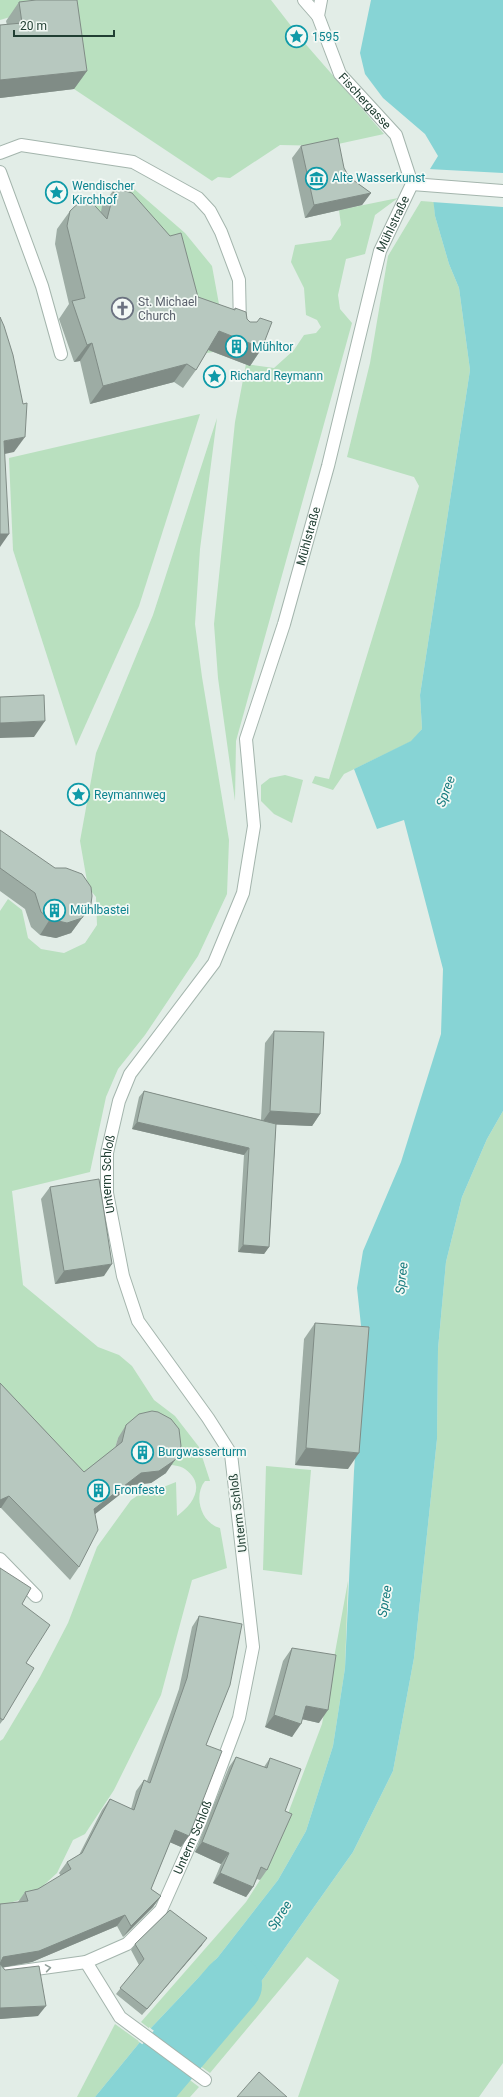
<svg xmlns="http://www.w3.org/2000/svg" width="503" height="2097" font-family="Roboto,sans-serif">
<rect width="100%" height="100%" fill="#e2ede7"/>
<!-- green -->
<g fill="#b9e0bf">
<path d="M0 0H271L302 40 384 134 329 146 280 145 230 178 218 177 212 181 74 89 64 13 65 1 0 20Z"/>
<path d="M117 179 132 187 185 233 212 266 223 326 213 352 177 358 100 216 76 208 89 200 110 204Z"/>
<path d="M398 198 375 215 365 254 346 259 338 295 340 309 352 323 236 741 235 801 218 678 214 624 235 422 246 364 274 368 294 350 304 335 316 333 321 327 317 320 306 315 304 288 291 262 295 245 331 240 341 225 339 210Z"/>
<path d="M421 201 434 202 435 216 449 264 459 288 470 370 420 695 422 729 412 741 344 774 333 790 312 783 315 776 329 779 419 486 414 477 347 457 370 363 388 256Z"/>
<path d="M200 414 139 606 76 746 13 550 9 458Z"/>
<path d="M217 418 200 549 195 624 202 677 229 840 227 894 198 956 145 1035 118 1069 106 1097 90 1172 12 1191 23 1285 98 1347 119 1355 132 1366 154 1400 175 1416 199 1447 210 1481H205C193 1496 201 1523 220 1528L227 1568 192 1580 161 1695 114 1790 85 1834 73 1840 57 1873 32 1896 0 1906V1741L3 1739 40 1677 68 1623 97 1547 131 1500 143 1492 156 1490 176 1482 177 1516C194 1504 206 1484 185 1469 180 1465 170 1466 164 1462 149 1454 133 1446 118 1438L113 1455 73 1486 0 1395V911L8 899 22 910 28 938 41 949 64 953 85 943 97 925 96 897 88 887 80 841 96 753 153 615Z"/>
<path d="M285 775 303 780 292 823 274 814 261 801V785L270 778Z"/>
<path d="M503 1111V2063L479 2097H298L339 1980 307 1957 210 2073 196 2063 228 2019 263 1979 353 1852 393 1771 414 1658 437 1439 438 1349 446 1262 462 1197 487 1139Z"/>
<path d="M266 1466 311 1470 302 1575 263 1570Z"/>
<path d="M348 1581 345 1668 333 1746 306 1831 278 1880 218 1957 150 2029 141 2022 246 1902 260 1880 284 1824 322 1724Z"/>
<path d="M115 2024 140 2042 95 2097H77Z"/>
<path d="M182 2074 199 2087 190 2097H159Z"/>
</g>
<!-- water -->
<g fill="#87d4d5">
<path d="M371 0H503V1111L487 1139 462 1197 446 1262 438 1349 437 1439 414 1658 393 1771 353 1852 263 1979 228 2019 196 2063 150 2029 218 1957 278 1880 306 1831 333 1746 345 1668 354 1471 363 1344 357 1288 363 1251 401 1162 441 1034 443 969 404 820 377 829 354 769 411 741 422 729 420 695 470 370 459 288 449 264 435 216 430 169 438 156 425 134 383 98 365 74 360 53Z"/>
<path d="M140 2042 182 2074 159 2097H95Z"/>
</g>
<!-- pier -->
<g fill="#e2ede7">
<path d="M428 169 503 173V207L432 202Z"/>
<path d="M149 2027 196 2063 197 2064H195L149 2030Z"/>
<path d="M141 2040 183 2073 184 2076 138 2041Z"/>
</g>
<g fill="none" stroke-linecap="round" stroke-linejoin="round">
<!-- river -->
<path stroke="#87d4d5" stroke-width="60" d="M137 2097 232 1985"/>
<defs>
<g id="lane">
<path d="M304 0 318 16"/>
<path d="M0 1559 36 1596"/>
<path d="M86 1962 120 2017 205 2080"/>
</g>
<g id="street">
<path id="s1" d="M321 0 318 16 340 74 396 135 412 184"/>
<path d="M0 153 21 145 133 162 198 198 210 211 221 232 239 280 240 326"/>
<path d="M0 172 42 286 61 354"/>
<path d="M412 184 503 191"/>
<path id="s2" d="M0 1974 86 1962 127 1944 161 1910 201 1820 239 1718 253 1647 231 1454 208 1418 138 1321 123 1276 107 1193V1153L119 1101 130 1074 214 963 243 893 254 826 246 739 284 624 328 466 380 251 412 184"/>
</g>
</defs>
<!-- lane casing -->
<use href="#lane" stroke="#a4b5ad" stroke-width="14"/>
<!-- street casing -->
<use href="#street" stroke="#a4b5ad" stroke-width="14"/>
<!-- lane -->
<use href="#lane" stroke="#fff" stroke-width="12"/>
<!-- street -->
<use href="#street" stroke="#fff" stroke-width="12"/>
</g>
<!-- wall -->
<g fill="#9daca4">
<path d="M19 2 87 71 74 89 0 98V25H7L6 21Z"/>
<path d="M301 146 344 168 349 177 371 193 362 205 305 218 292 158Z"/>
<path d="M115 188 198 297 234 310 235 308 247 319 262 348 250 366 208 350 196 370 183 388 174 382 90 404 80 361 74 362 59 319 69 304 55 244 57 229 70 211 101 212 102 206Z"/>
<path d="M0 830 82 918 71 933 56 938 40 935 31 927 25 909 0 891Z"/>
<path d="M274 1031 320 1114 312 1126 276 1124 269 1247 264 1254 238 1252 244 1155 132 1129 139 1097 144 1091 261 1120 265 1043Z"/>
<path d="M50 1187 104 1276 55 1284 41 1199Z"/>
<path d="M315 1323 348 1469 295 1465 304 1339Z"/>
<path d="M0 1383 84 1472 115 1448 118 1438 126 1425 166 1473 151 1483 132 1485 95 1514 79 1567 70 1580 1 1508H0Z"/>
<path d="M0 1568 22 1604 26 1663 3 1720 0 1724Z"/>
<path d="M199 1616 206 1745 181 1847 170 1842 151 1889 161 1896 153 1907 123 1937 117 1926 32 1962 3 1967 38 2016 0 2019V1904L18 1902 25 1892 38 1889 61 1876 59 1873 67 1862 79 1855 102 1810 110 1799 131 1809 136 1791 144 1780 147 1781 179 1689 192 1627Z"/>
<path d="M292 1648 319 1723 302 1719 292 1737 265 1727 283 1661Z"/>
<path d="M236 1757 264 1767 270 1758 285 1811 267 1870 260 1880 257 1879 253 1887 246 1897 213 1883 221 1864 195 1852 229 1767Z"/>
<path d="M135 1944 202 1945 142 2015 116 1994 139 1965 131 1950Z"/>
</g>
<!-- shaded-wall -->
<g fill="#808c86">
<path d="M87 71 74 89 0 98V80Z"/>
<path d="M371 193 362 205 305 218 314 205Z"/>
<path d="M219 331 262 348 250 366 206 349Z"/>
<path d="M92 343 80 361 74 362 87 345Z"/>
<path d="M187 364 174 382 90 404 103 386Z"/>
<path d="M25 437 14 452 0 455 4 441Z"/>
<path d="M0 534H9L0 547Z"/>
<path d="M45 721 34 737 0 738V723Z"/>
<path d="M82 918 71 933 56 938 40 935 50 919Z"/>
<path d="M270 1111 320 1114 312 1126 261 1124Z"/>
<path d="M137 1122 249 1148 244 1155 132 1129Z"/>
<path d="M243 1245 269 1247 264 1254 238 1252Z"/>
<path d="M112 1264 104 1276 55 1284 64 1271Z"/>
<path d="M306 1448 359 1453 348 1469 295 1465Z"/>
<path d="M175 1460 166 1473 151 1483 132 1485 85 1522 94 1509 141 1473Z"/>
<path d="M9 1496 1 1508H0V1500Z"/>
<path d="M306 1706 328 1710 319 1723 297 1718Z"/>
<path d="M274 1715 301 1724 292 1737 265 1727Z"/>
<path d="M175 1830 189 1836 181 1847 167 1841Z"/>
<path d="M202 1842 229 1853 221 1864 195 1852Z"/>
<path d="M220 1873 253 1887 246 1897 213 1883Z"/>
<path d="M161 1896 153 1907 123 1937 131 1926Z"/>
<path d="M125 1915 117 1926 32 1962 0 1968V1961L3 1957Z"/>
<path d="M207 1938 202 1945 142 2015 147 2009Z"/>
<path d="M46 2006 38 2016 0 2019V2008Z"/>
</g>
<!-- building -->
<g fill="#b7c8bf" stroke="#808c86">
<path d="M36 0H77L87 71 0 80V25L22 23 19 2Z"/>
<path d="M338 138 344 168 349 177 371 193 314 205 301 146Z"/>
<path d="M115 188 132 193 170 236 181 233 198 297 235 310V308L246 312 247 319 250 322H257L260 318 272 322 262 348 219 331 196 370 187 364 103 386 92 343 87 345 72 301 85 298 67 226 70 211 86 196 107 219Z"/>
<path d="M0 317 4 326 13 355 23 404 27 403 25 437 4 441 9 534H0Z"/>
<path d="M44 695 45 721 0 723V697Z"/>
<path d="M0 830 55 868H66L82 874 91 887 92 896 91 904 82 918 67 923 50 919 41 912 35 893 0 868Z"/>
<path d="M274 1031 324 1032 320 1114 270 1111Z"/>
<path d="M144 1091 276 1124 269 1247 243 1245 249 1148 137 1122Z"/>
<path d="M99 1179 112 1264 64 1271 50 1187Z"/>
<path d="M315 1323 369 1327 359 1453 306 1448Z"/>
<path d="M0 1383 84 1472 122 1442 126 1425 139 1414 152 1411 158 1412 171 1419 179 1429 181 1446 175 1460 159 1471 141 1473 94 1509 98 1530 79 1567 9 1496 0 1500Z"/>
<path d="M0 1568 31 1588 22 1604 50 1625 26 1663 34 1668 3 1720 0 1718Z"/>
<path d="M199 1616 242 1624 230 1685 206 1745 222 1751 189 1836 175 1830 151 1889 161 1896 131 1926 125 1915 39 1951 3 1957 0 1964 5 1970 39 1966 46 2006 0 2008V1904L28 1901 25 1892 38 1889 71 1869 67 1862 82 1853 110 1799 134 1810 144 1780 150 1783 187 1678Z"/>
<path d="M292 1648 336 1655 328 1710 306 1706 301 1724 274 1715Z"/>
<path d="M236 1757 267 1768 270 1758 301 1769 285 1811 292 1814 267 1870 261 1867 253 1887 220 1873 229 1853 202 1842Z"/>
<path d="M170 1910 207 1938 147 2009 120 1988 144 1959 135 1944Z"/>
<path d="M259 2072 287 2097H237Z"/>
</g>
<!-- one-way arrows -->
<defs><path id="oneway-chevron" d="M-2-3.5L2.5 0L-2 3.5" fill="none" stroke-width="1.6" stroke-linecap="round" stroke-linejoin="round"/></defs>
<use stroke="#909f99" href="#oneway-chevron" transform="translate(48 1968) rotate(-9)"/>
<!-- icons -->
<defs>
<symbol id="sight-ring" viewBox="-11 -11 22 22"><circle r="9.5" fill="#f3f9f5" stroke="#0f9aa8" stroke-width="1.5"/><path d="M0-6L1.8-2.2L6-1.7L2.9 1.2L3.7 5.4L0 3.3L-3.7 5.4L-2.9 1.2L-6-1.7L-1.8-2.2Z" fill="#0f9aa8"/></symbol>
<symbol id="museum-ring" viewBox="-11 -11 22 22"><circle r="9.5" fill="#f3f9f5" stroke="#0f9aa8" stroke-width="1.5"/><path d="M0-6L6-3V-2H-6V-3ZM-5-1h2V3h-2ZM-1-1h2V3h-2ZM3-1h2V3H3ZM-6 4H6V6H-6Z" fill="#0f9aa8"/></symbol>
<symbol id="church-ring" viewBox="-11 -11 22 22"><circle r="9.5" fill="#f3f9f5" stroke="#6b7280" stroke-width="1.5"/><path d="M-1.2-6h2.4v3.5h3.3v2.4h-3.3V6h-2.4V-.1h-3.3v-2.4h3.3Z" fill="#6b7280"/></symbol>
<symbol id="building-ring" viewBox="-11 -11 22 22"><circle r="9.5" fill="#f3f9f5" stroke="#0f9aa8" stroke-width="1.5"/><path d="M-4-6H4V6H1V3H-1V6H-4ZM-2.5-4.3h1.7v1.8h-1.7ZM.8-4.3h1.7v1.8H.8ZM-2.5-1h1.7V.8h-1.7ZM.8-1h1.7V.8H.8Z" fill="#0f9aa8"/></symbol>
</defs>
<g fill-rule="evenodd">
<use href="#sight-ring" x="284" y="24" width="25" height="25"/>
<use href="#museum-ring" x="304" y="166" width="25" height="25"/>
<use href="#sight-ring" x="44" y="180" width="25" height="25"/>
<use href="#church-ring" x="110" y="296" width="25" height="25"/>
<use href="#building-ring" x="224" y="334" width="25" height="25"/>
<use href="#sight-ring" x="202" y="364" width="25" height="25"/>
<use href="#sight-ring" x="66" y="782" width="25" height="25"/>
<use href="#building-ring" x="42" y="898" width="25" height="25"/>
<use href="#building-ring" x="130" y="1440" width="25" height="25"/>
<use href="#building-ring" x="86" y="1478" width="25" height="25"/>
</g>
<g text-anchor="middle" stroke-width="3.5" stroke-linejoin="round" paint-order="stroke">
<!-- culture labels -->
<g font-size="12" fill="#0d838f" stroke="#f3f9f5" text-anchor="start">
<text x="312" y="41">1595</text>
<text x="332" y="182">Alte Wasserkunst</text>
<text x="72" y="190">Wendischer<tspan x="72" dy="14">Kirchhof</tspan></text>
<text x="252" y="351">Mühltor</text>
<text x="230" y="380">Richard Reymann</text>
<text x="94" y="799">Reymannweg</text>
<text x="70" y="914">Mühlbastei</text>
<text x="158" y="1456">Burgwasserturm</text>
<text x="114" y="1494">Fronfeste</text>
</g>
<!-- street labels -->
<g font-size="12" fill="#213f33" stroke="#f3f9f5">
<text dy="4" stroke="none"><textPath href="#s1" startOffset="115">Fischergasse</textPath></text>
<text dy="4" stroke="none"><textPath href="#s2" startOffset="1977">Mühlstraße</textPath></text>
<text dy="4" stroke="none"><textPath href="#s2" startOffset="1653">Mühlstraße</textPath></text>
<text dy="4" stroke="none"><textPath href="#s2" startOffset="967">Unterm Schloß</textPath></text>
<text transform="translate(238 1513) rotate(-97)" y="4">Unterm Schloß</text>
<text dy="4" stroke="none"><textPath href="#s2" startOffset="259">Unterm Schloß</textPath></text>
</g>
<!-- worship labels -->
<g font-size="12" fill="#5b616d" stroke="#f3f9f5" text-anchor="start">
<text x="138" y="306">St. Michael<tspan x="138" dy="14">Church</tspan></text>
</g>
<!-- water labels -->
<g font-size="13" font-style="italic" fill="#177c7f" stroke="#f3f9f5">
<text transform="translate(445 791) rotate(-70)" y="5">Spree</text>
<text transform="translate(401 1278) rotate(-84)" y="5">Spree</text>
<text transform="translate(384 1601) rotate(-80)" y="5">Spree</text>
<text transform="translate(279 1915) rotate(-56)" y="5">Spree</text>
</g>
</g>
<!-- scale -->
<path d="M14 30v6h100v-6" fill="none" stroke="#213f33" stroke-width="2"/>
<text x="20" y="30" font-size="12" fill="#213f33" stroke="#f3f9f5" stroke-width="3" paint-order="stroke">20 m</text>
</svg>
